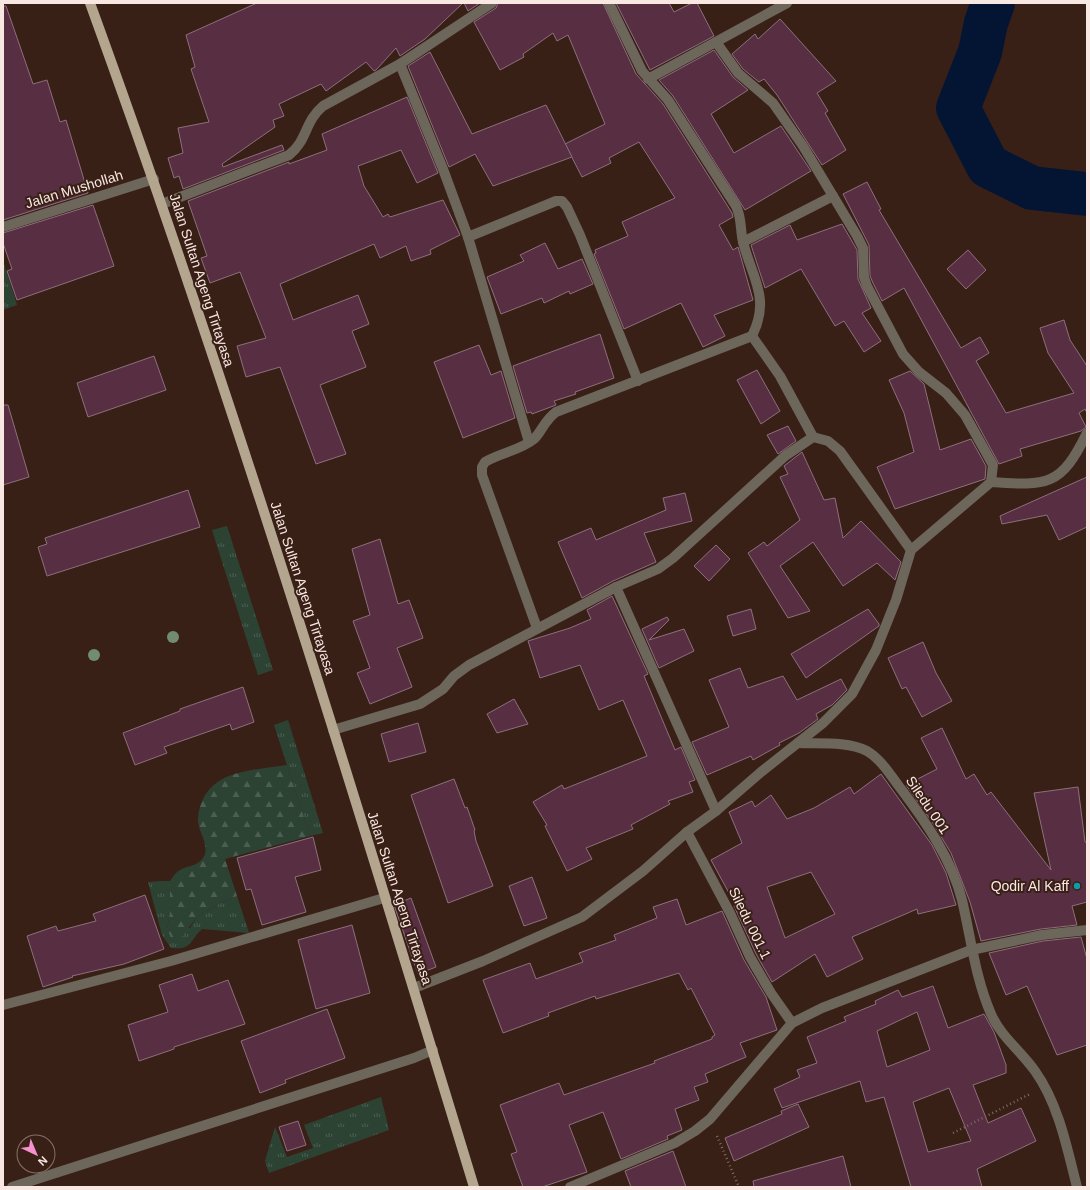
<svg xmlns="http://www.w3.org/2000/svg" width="1090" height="1190" font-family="Arial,sans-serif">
<defs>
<pattern id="grass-tufts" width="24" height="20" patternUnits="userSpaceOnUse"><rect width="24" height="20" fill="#2c4334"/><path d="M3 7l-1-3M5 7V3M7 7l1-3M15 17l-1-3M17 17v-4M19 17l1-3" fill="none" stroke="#4b5e51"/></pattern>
<pattern id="forest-firs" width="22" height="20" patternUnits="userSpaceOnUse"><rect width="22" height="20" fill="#2c4334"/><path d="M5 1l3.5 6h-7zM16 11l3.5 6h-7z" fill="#4b5e51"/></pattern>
</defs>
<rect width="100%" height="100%" fill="#392017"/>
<!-- grass -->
<g fill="url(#grass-tufts)">
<path d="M3 261 17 305 3 310Z"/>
<path d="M227 526 273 670 258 675 212 530Z"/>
<path d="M288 720 323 833 310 836 274 725Z"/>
<path d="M161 881H170V912L167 929 190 928 197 917 214 906 237 896 249 933 202 929C189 941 193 950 171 948L162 935 148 882Z"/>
<path d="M381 1097 389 1130 269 1173 265 1161 275 1127 287 1157 313 1148 304 1125Z"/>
</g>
<!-- forest -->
<path fill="url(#forest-firs)" d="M287 765 310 836 225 859 237 896 214 906 197 917 180 939 172 940 167 929 170 912V881C173 877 176 872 180 870 189 865 201 866 205 854 208 841 197 830 198 818 203 770 249 771 287 765Z"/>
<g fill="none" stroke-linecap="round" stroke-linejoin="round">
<!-- river -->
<path stroke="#031533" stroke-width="44" d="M993 3 986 23 980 52 958 108 988 166 1032 188 1087 194"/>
</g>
<!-- building -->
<g fill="#572e42" stroke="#8d6f7c" fill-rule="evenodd">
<path d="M257 3H463L425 39 400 56 396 48 376 70 374 71 366 62 326 91 321 84 279 104 284 116 273 120 275 127 222 164 223 167 282 145 284 150 183 189 179 176 174 178 168 158 183 153 178 128 209 122 191 69 195 67 186 35Z"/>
<path d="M464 3H480L468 11Z"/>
<path d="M498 3H603L636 74 663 104 732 213 733 217 719 225 733 250 738 247 753 300 714 315 725 336 703 347 681 303 624 329 594 254 596 253 595 250 628 236 622 222 675 198 639 142 609 158 611 163 582 177 565 144 605 124 568 35 557 41 553 33 523 54 524 57 500 70 474 22 496 8Z"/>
<path d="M616 3H669L674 12 692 3H697L714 36 650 70Z"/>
<path d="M3 6H6L33 84 47 80 60 122 66 120 88 193 3 220Z"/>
<path d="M780 19 836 81 817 93 828 111 825 113 846 150 822 165 777 95 764 79 759 82 743 69 732 54 755 34 758 39Z"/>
<path d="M714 50 733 77 748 90 711 114 734 153 781 126 811 171 745 210 673 96 659 80Z"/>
<path d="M430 52 472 134 546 105 572 157 493 186 475 154 449 167 408 66Z"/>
<path d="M407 97 438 173 417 183 401 150 358 166 364 186 383 217 388 214 390 217 443 200 460 235 430 250 431 254 411 261 406 246 380 258 374 244 280 284 293 320 358 295 369 324 352 331 366 367 320 385 346 454 316 464 280 367 246 377 237 346 266 338 240 272 210 283 201 258 207 256 188 201 289 162V164L327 150 322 134Z"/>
<path d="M867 182 881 209 879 210 961 348 980 337 989 353 976 361 1006 413 1074 393 1048 353 1040 328 1064 320 1070 340 1087 366V413L1085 409 1079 413 1086 427 1081 431 1020 449 1022 456 999 464 904 288 882 301 873 283 870 276 869 245 843 194Z"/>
<path d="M93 205 114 266 17 300 7 271 12 269 3 243V233Z"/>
<path d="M842 224 857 250 858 279 871 308 862 313 881 341 864 352 844 321 835 326 801 269 765 288 751 245 790 225 797 240Z"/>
<path d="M545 243 558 269 582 259 593 284 570 294 569 291 544 303 542 298 501 314 487 277 524 261 520 255Z"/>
<path d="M968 250 986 270 966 289 947 269Z"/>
<path d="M600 334 614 378 575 392 576 394 554 401 556 405 532 414 531 412 527 413 513 366Z"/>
<path d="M479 345 491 375 501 371 515 418 463 438 434 362Z"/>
<path d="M154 356 166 390 88 417 77 383Z"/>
<path d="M757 370 780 411 761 424 737 380Z"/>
<path d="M910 371 924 384 940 450 971 439 986 466 985 479 895 509 877 467 914 452 904 413 889 380Z"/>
<path d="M3 405H8L29 477 3 485Z"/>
<path d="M788 426 796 441 778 454 767 435Z"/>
<path d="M802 452 824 500 835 498 843 538 861 521 901 562 895 580 877 563 843 586 813 542 780 566 810 611 788 618 748 553 764 542 767 546 800 520 780 477 788 474 784 466Z"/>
<path d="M1087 477V527L1059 540 1047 515 1002 524 1000 516Z"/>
<path d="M188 490 200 527 47 576 38 547 47 544 45 538Z"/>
<path d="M685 493 692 521 644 533 656 562 613 581 582 598 558 542 591 528 596 540 666 510 663 498Z"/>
<path d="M380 539 398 604 409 600 423 638 397 648 412 687 370 704 357 673 370 668 353 621 370 615 352 549Z"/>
<path d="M716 545 730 559 709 581 694 566Z"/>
<path d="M612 596 648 674 644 676 675 750 681 747 695 780 689 782 693 792 668 801 670 804 631 825 633 829 586 848 592 859 567 871 545 826 547 825 533 802 562 785 564 789 647 756 623 700 599 710 580 665 540 678 528 641 570 628 591 619 587 610Z"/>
<path d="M751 609 756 629 733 636 727 616Z"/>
<path d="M868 609 879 624V626L806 678 791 654Z"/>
<path d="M667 617 669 620 649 640 684 629 694 651 659 668 642 629Z"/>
<path d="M923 642 936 673 952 701 922 717 906 687 902 689 888 658Z"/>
<path d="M740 668 748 688 783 676 797 700 841 679 847 690 832 705 816 714 818 719 799 733 779 743 780 745 753 760 751 756 707 775 692 742 729 727 709 680Z"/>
<path d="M243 687 254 722 232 730 230 724 164 747 167 753 135 765 123 733 180 711V709Z"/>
<path d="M514 699 528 724 497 733 487 714Z"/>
<path d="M418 723 426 752 389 762 381 734Z"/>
<path d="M942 728 966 779 974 774 987 795 991 792 1051 870 1034 793 1078 787 1085 842H1087V902L1072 906 1077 925 1041 929 981 941 970 902 951 853 934 825 906 785 937 769 921 738Z"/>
<path d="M881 774 932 845 946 873 956 905 918 914 917 909 852 937 863 959 827 977 815 954 772 982 756 954 734 906H736L711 860 742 843 729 812 752 801 755 807 771 795 787 819 814 808 850 787 854 794ZM811 872 835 914 785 938 767 887Z"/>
<path d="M454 779 465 808 467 807 475 830 474 831 476 841 493 886 448 903 411 795Z"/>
<path d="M313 837 321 870 295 877 306 912 262 925 251 889 246 890 237 858Z"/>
<path d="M532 877 547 918 524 926 509 886Z"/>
<path d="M145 895 164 949 124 964 72 976 73 977 43 987 27 936 56 926 58 931 96 921 93 914Z"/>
<path d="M411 898 436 967 418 974 394 905Z"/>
<path d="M677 899 686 925 722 911 744 960 766 997 777 1030 740 1043 746 1057 705 1074 708 1082 694 1087 699 1100 675 1109 682 1130 667 1136 668 1139 621 1159 603 1112 569 1125 587 1172 542 1187H523L511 1154 517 1152 500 1105 559 1083 564 1095 655 1063 654 1061 712 1039V1037L715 1035 691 988 688 990 679 973 596 999 595 996 548 1013 549 1016 503 1033 483 980 530 963 536 979 583 962 579 953 616 940 614 935 657 918 653 907Z"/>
<path d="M352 925 370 993 316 1009 298 940Z"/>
<path d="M1081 937 1087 959V1045L1057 1055 1027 986 1006 995 989 953 1043 941Z"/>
<path d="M192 974 198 991 228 980 245 1024 174 1047V1049L139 1061 128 1025 168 1012 159 985Z"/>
<path d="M933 986 948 1028 984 1014 994 1032 1006 1065V1073L973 1085 988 1123 1021 1108 1036 1141 977 1169 982 1187H911L884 1097 866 1102 860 1081 782 1108 774 1089 800 1077 797 1070 817 1063 807 1037 846 1021 844 1017 876 1004 875 1001 898 990 902 997ZM917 1012 930 1050 887 1067 877 1031ZM949 1088 971 1141 928 1152 913 1102Z"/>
<path d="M327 1009 345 1058 285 1080 286 1083 260 1093 241 1041Z"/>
<path d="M798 1104 809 1127 734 1161 725 1138 782 1114 781 1111Z"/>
<path d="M298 1121 306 1145 287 1151 279 1127Z"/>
<path d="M673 1151 686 1187H631L625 1171Z"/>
<path d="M843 1156 851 1187H754L753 1181Z"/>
</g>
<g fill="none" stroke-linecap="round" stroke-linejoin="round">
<!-- path -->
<g stroke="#806a62" stroke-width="2.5" stroke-dasharray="1 3" stroke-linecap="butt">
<path d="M953 1133 1030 1094"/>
<path d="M717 1136 739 1187"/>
</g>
<!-- lane -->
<path stroke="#6d665b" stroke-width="10" d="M12 1187 414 1058 433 1050"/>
<!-- street -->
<g stroke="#6d665b" stroke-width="10">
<path d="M400 64 443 169 468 237 529 442"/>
<path d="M648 79 787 3"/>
<path d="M162 204 289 155C308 140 304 122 323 106L400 64 492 3"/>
<path d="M3 227 154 179"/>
<path d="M468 237 556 201H562L567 207 580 235 638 381"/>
<path d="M743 242 833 196"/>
<path d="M813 437 828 441 840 451 911 550"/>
<path d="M991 482C1048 486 1061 486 1087 433"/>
<path d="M616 587 716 811"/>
<path d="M537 628 482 475V467L485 462C500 453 521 450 534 439 542 431 544 421 556 412L752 336C771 298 752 278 743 242 740 229 742 218 736 206L668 100 642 71 609 3"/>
<path d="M333 730 420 704 443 689 454 676 469 665 616 587 658 569 673 558 785 456 813 437 780 376 752 336"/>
<path d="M798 743C819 744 847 741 867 751 881 759 891 776 901 789 926 822 952 860 962 900 971 938 975 977 991 1014 1001 1037 1021 1051 1035 1071 1059 1105 1067 1148 1077 1187"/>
<path d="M687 832 730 913 750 957 771 993 792 1023"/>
<path d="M414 988 483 961 582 917 643 871 687 832 716 811 761 772 823 723 852 694 876 650 896 600 911 550 991 482 993 465 965 415 946 393 919 372 903 354 867 286 864 277 863 248 857 236 803 146 773 103 738 73 716 42"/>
<path d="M3 1005 171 961 384 898"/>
<path d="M570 1187 675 1143 695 1131 710 1119 792 1023 822 1008 971 950 1042 935 1087 930"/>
</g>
<!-- primary -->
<path stroke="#b3a58e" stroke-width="10" d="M90 3C232 393 353 790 474 1187"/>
</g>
<!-- trees -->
<g fill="#718c6f">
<circle cx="173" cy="637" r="6"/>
<circle cx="94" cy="655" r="6"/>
</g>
<!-- markers -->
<circle fill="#0f9aa8" stroke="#392017" stroke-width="1.5" cx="1077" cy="886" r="4"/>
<g text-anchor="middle" stroke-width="4" stroke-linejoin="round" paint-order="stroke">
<!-- street labels -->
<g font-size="14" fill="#f9e7e1" stroke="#392017">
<text transform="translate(74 189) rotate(-17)" y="5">Jalan Mushollah</text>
<text transform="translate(202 280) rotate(72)" y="5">Jalan Sultan Ageng Tirtayasa</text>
<text transform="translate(303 588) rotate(72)" y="5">Jalan Sultan Ageng Tirtayasa</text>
<text transform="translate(928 805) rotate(56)" y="5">Siledu 001</text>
<text transform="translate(400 898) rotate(72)" y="5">Jalan Sultan Ageng Tirtayasa</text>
<text transform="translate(750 923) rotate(64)" y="5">Siledu 001.1</text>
</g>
<!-- poi labels -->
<g font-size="14" fill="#f9e7e1" stroke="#392017" text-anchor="end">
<text x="1069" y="891">Qodir Al Kaff</text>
</g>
</g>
<!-- border -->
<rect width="1090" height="1190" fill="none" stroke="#f9e7e1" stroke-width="8"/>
<!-- north arrow -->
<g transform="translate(36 1154) rotate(136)"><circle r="19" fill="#392017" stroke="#867068"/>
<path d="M0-3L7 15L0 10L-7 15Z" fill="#f790ce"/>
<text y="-6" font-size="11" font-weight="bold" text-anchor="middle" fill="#f9e7e1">N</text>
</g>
</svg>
